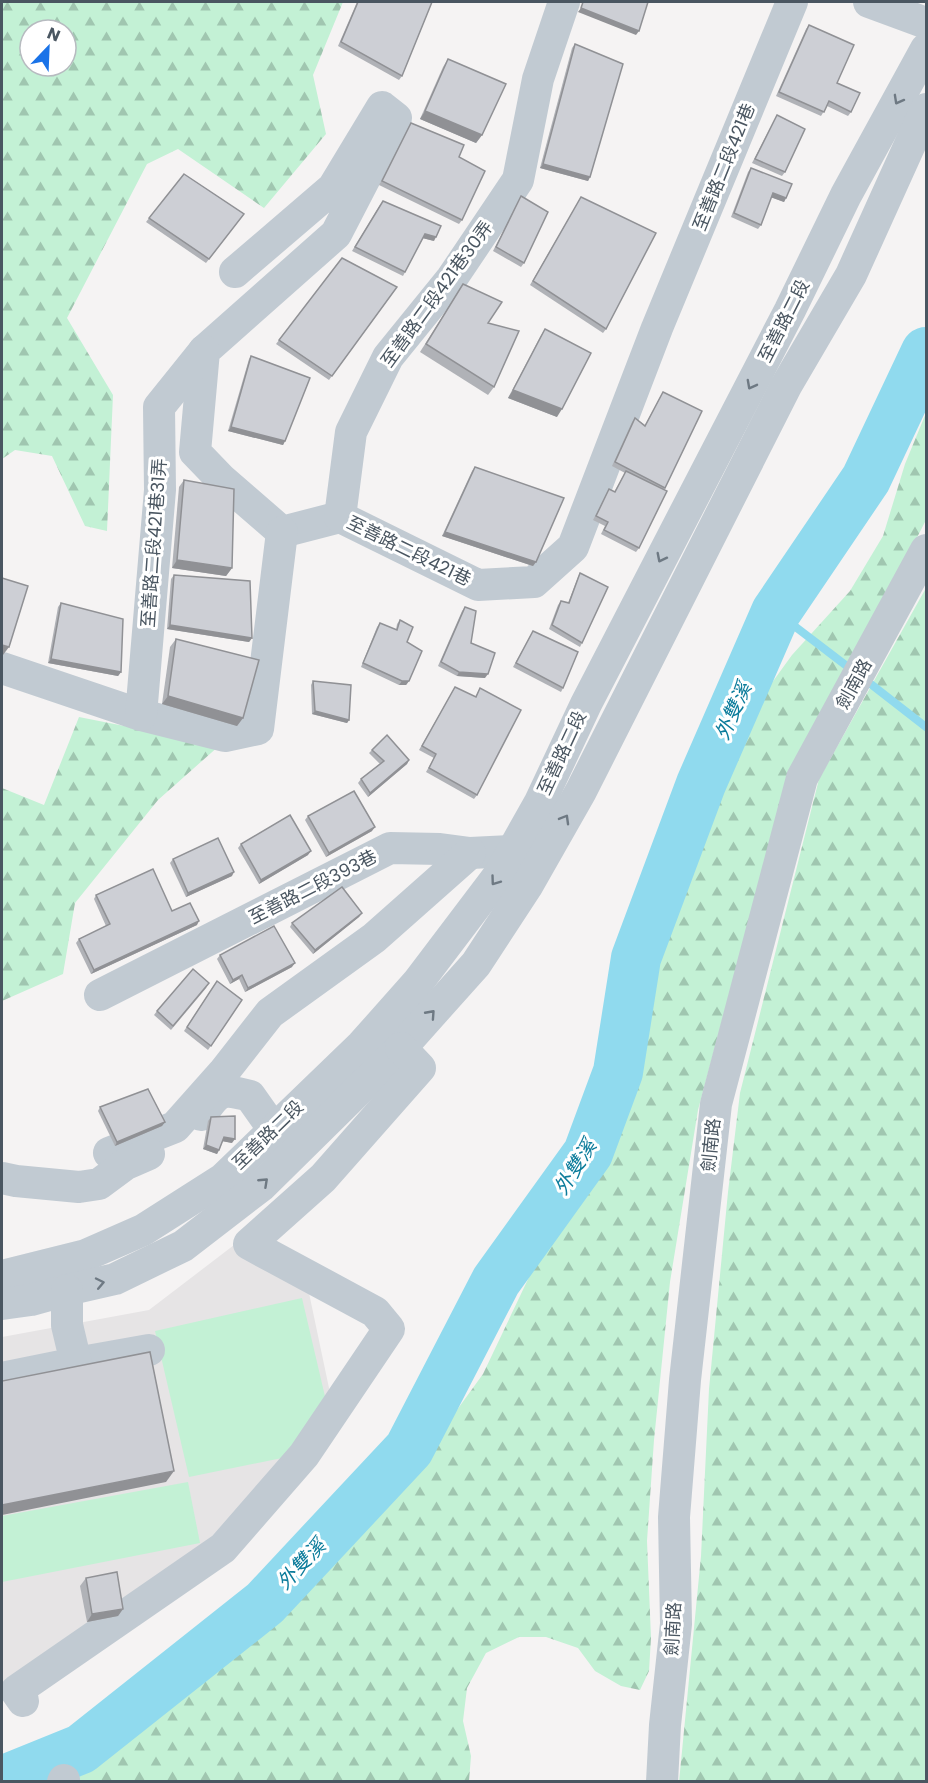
<svg xmlns="http://www.w3.org/2000/svg" width="928" height="1783" font-family="Poppins,'Noto Sans TC',sans-serif">
<defs>
<pattern id="forest-firs" width="22" height="20" patternUnits="userSpaceOnUse" patternTransform="scale(1.5)"><rect width="22" height="20" fill="#c3f1d5"/><path d="M5 1l3.5 6h-7zM16 11l3.5 6h-7z" fill="#a0c6b0"/></pattern>
</defs>
<rect width="100%" height="100%" fill="#f5f3f3"/>
<!-- education -->
<path fill="#e6e4e5" d="M255 1229 305 1274 333 1407 217 1547 2 1689V1337L149 1310Z"/>
<!-- forest -->
<g fill="url(#forest-firs)" fill-rule="evenodd">
<path d="M2 2H343L313 75 326 134 264 208 178 149 147 164 67 318 113 395 107 531 85 526 52 456 15 450 2 459ZM30 30H66V66H30Z"/>
<path d="M926 413V520L866 637 729 995 698 1110 670 1282 654 1440 647 1541 651 1638 649 1671 640 1690 621 1686 595 1671 578 1648 546 1637H519L486 1653 467 1688 463 1721 471 1756 469 1781 35 1782 85 1761 163 1708 267 1625 420 1461 483 1374 540 1254 585 1188 624 1100 666 930 690 856 753 709 792 655 850 591 883 536 905 464Z"/>
<path d="M926 588V1781L679 1782 701 1556 709 1389 728 1192 740 1093 819 779Z"/>
<path d="M79 717 220 745 158 800 75 903 63 974 2 1001V788L44 805Z"/>
</g>
<!-- garden -->
<g fill="#c3f1d5">
<path d="M302 1298 327 1405 287 1457 189 1477 155 1331Z"/>
<path d="M188 1482 200 1543 2 1582V1516Z"/>
</g>
<g fill="none" stroke-linecap="round" stroke-linejoin="round">
<!-- stream -->
<g stroke="#90daee" stroke-width="8">
<path d="M776 612 852 670"/>
<path d="M863 678 926 727"/>
</g>
<!-- river -->
<path stroke="#90daee" stroke-width="50" d="M2 1781 81 1749 265 1603 409 1449 496 1281 588 1153 618 1072 636 958 701 784 776 612 866 479 926 352"/>
<!-- minor -->
<g stroke="#c1cad2" stroke-width="32">
<path d="M869 2 926 23"/>
<path d="M235 272 333 188 382 107 396 118 336 234 204 351 195 452 221 479 282 532 340 517 478 585 534 582 573 547 657 328 792 2"/>
<path d="M340 517 351 432 388 357 452 278 518 180 538 79 564 2"/>
<path d="M2 668 141 715 225 736 258 729 282 532"/>
<path d="M141 715 160 490 159 407 204 351"/>
<path d="M100 995 390 848 440 849 470 853 513 851 528 858"/>
<path d="M201 1115C219 1090 220 1088 250 1096L274 1130"/>
<path d="M109 1153 175 1127 223 1073 270 1013 374 938 470 853"/>
<path d="M2 1178 16 1181 79 1187 99 1184 126 1164 149 1154"/>
<path d="M2 1276 86 1255 143 1230 223 1179 362 1045 418 982 499 875 540 802 586 704 790 310 846 195 926 49"/>
<path d="M2 1304 31 1300 67 1290 115 1279 183 1246 261 1186 401 1048 476 964 527 886 581 791 786 386 851 275 926 109"/>
<path d="M76 1363 149 1350"/>
<path d="M2 1378 76 1363 67 1325V1290"/>
<path d="M23 1701 16 1691 223 1548 304 1455 389 1329 375 1312 249 1244 323 1178 420 1068 401 1048"/>
<path d="M63 1782 64 1780"/>
<path d="M662 1782 665 1725 676 1624 674 1517 685 1380 716 1104 802 778 926 550"/>
</g>
</g>
<!-- wall -->
<g fill="#b0b2b7">
<path d="M357 2H432L402 76 399 80 338 46Z"/>
<path d="M809 25 851 112 848 116 827 106 821 116 776 96 806 29Z"/>
<path d="M575 44 590 177 588 181 540 168 572 48Z"/>
<path d="M448 59 482 135 476 143 420 119 443 67Z"/>
<path d="M777 115 785 172 782 176 752 163Z"/>
<path d="M411 123 459 157 462 220 459 224 379 185Z"/>
<path d="M751 168 786 198 784 202 771 197 761 225 758 229 731 217 748 172Z"/>
<path d="M184 174 244 214 206 263 146 222Z"/>
<path d="M521 196 524 263 521 267 493 251Z"/>
<path d="M581 197 606 329 603 333 530 285Z"/>
<path d="M380 205 434 241 423 238 403 276 352 251Z"/>
<path d="M342 258 397 287 329 380 276 344Z"/>
<path d="M463 284 494 387 488 395 420 352Z"/>
<path d="M545 329 557 417 508 398 540 337Z"/>
<path d="M251 356 285 441 283 445 228 431 249 359Z"/>
<path d="M663 392 665 488 639 548 636 552 601 534 605 526 593 520 607 493 609 489 614 492 625 473 612 466 632 422 635 418 645 425Z"/>
<path d="M475 467 536 562 533 566 442 536 472 471Z"/>
<path d="M184 480 232 568 226 576 172 568 179 487Z"/>
<path d="M580 573 582 643 580 647 549 629 558 605 561 601 568 603 578 577Z"/>
<path d="M174 575 252 638 249 642 167 629 171 579Z"/>
<path d="M61 603 121 672 118 676 48 663 58 607Z"/>
<path d="M465 607 471 643 485 678 457 676 438 666 462 611Z"/>
<path d="M400 620 407 642 409 681 406 685H399L361 667 377 627 380 623 396 630 397 624Z"/>
<path d="M533 631 563 688 561 692 513 667Z"/>
<path d="M176 639 243 718 237 726 162 704 170 647Z"/>
<path d="M313 681 349 720 347 723 312 714 311 685Z"/>
<path d="M455 687 475 697 480 688 477 795 474 799 426 772 434 758 419 750Z"/>
<path d="M372 750 409 760 407 764 368 797 358 783 361 779 380 764 369 753Z"/>
<path d="M308 816 372 831 326 857 305 820Z"/>
<path d="M241 844 308 855 259 884 238 848Z"/>
<path d="M173 859 232 876 186 897 170 863Z"/>
<path d="M96 895 172 911 197 925 91 974 76 943 79 939 106 926 94 899Z"/>
<path d="M362 913 359 917 313 954 290 927 292 923Z"/>
<path d="M220 955 292 967 245 992 239 979 230 984 217 959Z"/>
<path d="M217 981 242 1000 208 1050 184 1031Z"/>
<path d="M207 987 171 1030 154 1015 157 1011Z"/>
<path d="M100 1107 165 1122 162 1126 115 1146 98 1111Z"/>
<path d="M211 1117 232 1143 223 1141 219 1150 217 1154 203 1149 208 1121Z"/>
<path d="M86 1578 123 1609 118 1616 87 1622 80 1586Z"/>
</g>
<!-- shaded-wall -->
<g fill="#909195">
<path d="M581 8 639 31 636 35 578 12Z"/>
<path d="M425 111 482 135 476 143 420 119Z"/>
<path d="M543 164 590 177 588 181 540 168Z"/>
<path d="M773 193 786 198 784 202 770 197Z"/>
<path d="M425 234 436 237 434 241 422 238Z"/>
<path d="M513 390 562 409 557 417 508 398Z"/>
<path d="M231 427 285 441 283 445 228 431Z"/>
<path d="M445 532 536 562 533 566 442 536Z"/>
<path d="M177 560 232 568 226 576 172 568Z"/>
<path d="M170 625 252 638 249 642 167 629Z"/>
<path d="M2 645 9 647 3 655H2Z"/>
<path d="M51 659 121 672 118 676 48 663Z"/>
<path d="M459 672 488 674 485 678 457 676Z"/>
<path d="M402 681H409L406 685H399Z"/>
<path d="M168 696 243 718 237 726 162 704Z"/>
<path d="M315 711 349 720 347 723 312 714Z"/>
<path d="M409 760 407 764 368 797 370 793Z"/>
<path d="M375 827 372 831 326 857 329 853Z"/>
<path d="M311 851 308 855 259 884 261 880Z"/>
<path d="M234 872 232 876 186 897 188 893Z"/>
<path d="M362 913 359 917 313 954 315 950Z"/>
<path d="M199 921 197 925 91 974 94 970Z"/>
<path d="M295 963 292 967 245 992 248 988Z"/>
<path d="M242 975 239 979 230 984 233 980Z"/>
<path d="M165 1122 162 1126 115 1146 117 1142Z"/>
<path d="M224 1137 235 1139 232 1143 221 1141Z"/>
<path d="M206 1145 219 1150 217 1154 203 1149Z"/>
<path d="M174 1471 166 1482 2 1515V1505Z"/>
<path d="M123 1609 118 1616 87 1622 92 1614Z"/>
</g>
<!-- building -->
<g fill="#cdcfd5" stroke="#909195" stroke-width="1.5">
<path d="M358 2H432L402 76 341 42Z"/>
<path d="M583 2H648L639 31 581 8Z"/>
<path d="M809 25 854 45 837 83 860 93 851 112 829 101 824 112 779 92Z"/>
<path d="M575 44 623 64 590 177 543 164Z"/>
<path d="M448 59 506 84 482 135 425 111Z"/>
<path d="M777 115 805 129 785 172 755 159Z"/>
<path d="M411 123 464 145 459 157 485 171 462 220 382 181Z"/>
<path d="M751 168 792 184 786 198 773 193 761 225 734 213Z"/>
<path d="M184 174 244 214 209 259 149 218Z"/>
<path d="M521 196 548 212 524 263 496 247Z"/>
<path d="M581 197 656 233 606 329 533 281Z"/>
<path d="M383 201 441 226 436 237 425 234 405 272 355 247Z"/>
<path d="M342 258 397 287 332 376 279 340Z"/>
<path d="M463 284 502 302 488 323 519 331 494 387 426 344Z"/>
<path d="M545 329 591 353 562 409 513 390Z"/>
<path d="M251 356 310 378 285 441 231 427Z"/>
<path d="M663 392 702 411 665 488 615 462 635 418 645 426Z"/>
<path d="M475 467 564 498 536 562 445 532Z"/>
<path d="M626 471 667 491 639 548 604 530 608 522 596 516 609 489 615 492Z"/>
<path d="M184 480 234 489 232 568 177 560Z"/>
<path d="M580 573 608 587 582 643 552 625 561 601 569 603Z"/>
<path d="M174 575 250 581 252 638 170 625Z"/>
<path d="M2 578 28 586 9 647 2 645Z"/>
<path d="M61 603 123 619 121 672 51 659Z"/>
<path d="M465 607 476 611 471 643 495 653 488 674 459 672 441 662Z"/>
<path d="M400 620 413 627 407 642 422 651 409 681H402L363 663 380 623 397 630Z"/>
<path d="M533 631 578 652 563 688 516 663Z"/>
<path d="M176 639 259 660 243 718 168 696Z"/>
<path d="M313 681 351 685 349 720 315 711Z"/>
<path d="M455 687 476 697 480 688 521 710 477 795 429 768 436 754 422 746Z"/>
<path d="M387 735 409 760 370 793 361 779 384 761 372 750Z"/>
<path d="M354 791 375 827 329 853 308 816Z"/>
<path d="M290 815 311 851 261 880 241 844Z"/>
<path d="M218 838 234 872 188 893 173 859Z"/>
<path d="M153 869 172 911 190 903 199 921 94 970 79 939 110 924 96 895Z"/>
<path d="M342 887 362 913 315 950 292 923Z"/>
<path d="M274 926 295 963 248 988 242 975 233 980 220 955Z"/>
<path d="M193 969 209 983 173 1026 157 1011Z"/>
<path d="M217 981 242 1000 211 1046 187 1027Z"/>
<path d="M148 1089 165 1122 117 1142 100 1107Z"/>
<path d="M235 1116V1139L224 1137 219 1150 206 1145 211 1117Z"/>
<path d="M150 1352 174 1471 2 1505V1381Z"/>
<path d="M117 1572 123 1609 92 1614 86 1578Z"/>
</g>
<!-- one-way arrows -->
<defs><path id="oneway-chevron" d="M-2-3.5L2.5 0L-2 3.5" fill="none" stroke-width="1.6" stroke-linecap="round" stroke-linejoin="round" transform="scale(1.5)"/></defs>
<g stroke="#6e7983">
<use href="#oneway-chevron" transform="translate(898 100) rotate(119)"/>
<use href="#oneway-chevron" transform="translate(751 385) rotate(118)"/>
<use href="#oneway-chevron" transform="translate(661 558) rotate(117)"/>
<use href="#oneway-chevron" transform="translate(565 819) rotate(-60)"/>
<use href="#oneway-chevron" transform="translate(495 881) rotate(126)"/>
<use href="#oneway-chevron" transform="translate(431 1014) rotate(-48)"/>
<use href="#oneway-chevron" transform="translate(264 1182) rotate(-43)"/>
<use href="#oneway-chevron" transform="translate(100 1283) rotate(-12)"/>
</g>
<g text-anchor="middle" stroke-width="6" stroke-linejoin="round" paint-order="stroke">
<!-- street labels -->
<g font-size="18" fill="#4a5661" stroke="#fff">
<text transform="translate(724 167) rotate(-68)" y="6">至善路二段421巷</text>
<text transform="translate(437 294) rotate(-54)" y="6">至善路二段421巷30弄</text>
<text transform="translate(784 321) rotate(-63)" y="6">至善路二段</text>
<text transform="translate(154 543) rotate(-86)" y="6">至善路二段421巷31弄</text>
<text transform="translate(409 551) rotate(26)" y="6">至善路二段421巷</text>
<text transform="translate(854 684) rotate(-61)" y="6">劍南路</text>
<text transform="translate(562 753) rotate(-65)" y="6">至善路二段</text>
<text transform="translate(313 887) rotate(-27)" y="6">至善路二段393巷</text>
<text transform="translate(268 1135) rotate(-44)" y="6">至善路二段</text>
<text transform="translate(711 1145) rotate(-84)" y="6">劍南路</text>
<text transform="translate(673 1629) rotate(-87)" y="6">劍南路</text>
</g>
<!-- water labels -->
<g font-size="20" font-style="italic" fill="#0c7c9b" stroke="#fff">
<text transform="translate(733 711) rotate(-66)" y="7">外雙溪</text>
<text transform="translate(575 1167) rotate(-58)" y="7">外雙溪</text>
<text transform="translate(301 1564) rotate(-47)" y="7">外雙溪</text>
</g>
</g>
<!-- border -->
<rect width="928" height="1783" fill="none" stroke="#4a5661" stroke-width="6"/>
<!-- north arrow -->
<g transform="translate(48 48) rotate(23)"><circle r="28" fill="#ffffff" stroke="#b7bbc0" stroke-width="1.5"/>
<path d="M0-4.5L10 22L0 15L-10 22Z" fill="#1a73e8"/>
<text y="-9" font-size="16" font-weight="bold" text-anchor="middle" fill="#4a5661">N</text>
</g>
</svg>
